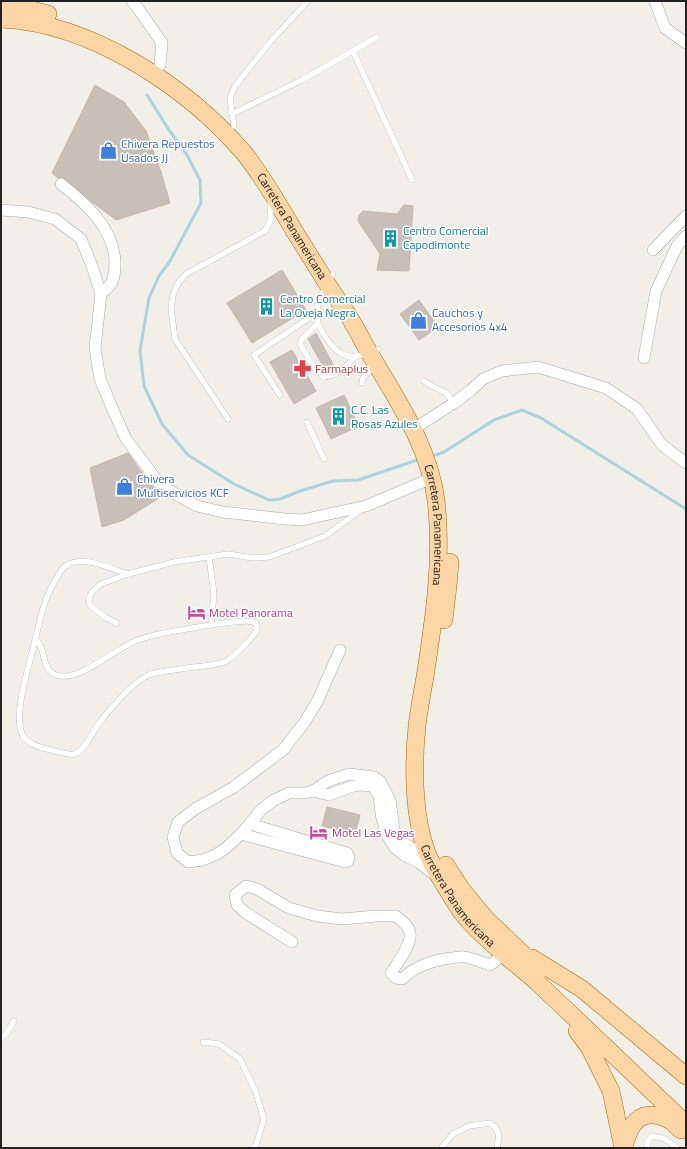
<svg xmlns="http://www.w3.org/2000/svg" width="687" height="1149" font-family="'Titillium Web',sans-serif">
<rect width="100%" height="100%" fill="#f2efe9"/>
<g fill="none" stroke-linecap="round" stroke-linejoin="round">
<!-- stream -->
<g stroke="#aad3df" stroke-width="3">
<path d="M147 95 169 130 187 155 200 180 201 203 170 261 159 276 149 298 140 350 144 386 162 424 188 455 234 484 269 500 280 499 300 491 333 481 358 480 420 459"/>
<path d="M430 457 444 452 494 420 522 410 541 418 686 509"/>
</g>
</g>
<!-- building -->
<g fill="#c7bfb8" stroke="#c4b6ab">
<path d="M95 85 124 102 146 131 161 172 170 203 116 220 92 202 65 179 62 177 58 178 52 173Z"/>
<path d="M404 205 413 206 409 271 377 270 380 254 358 221 359 215 363 211 397 214Z"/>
<path d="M282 270 306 310 252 343 227 303Z"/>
<path d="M419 300 438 327 419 340 400 314Z"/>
<path d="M316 333 335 368 327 372H326L308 339Z"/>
<path d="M292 350 316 391 294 404 270 362Z"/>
<path d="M344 395 359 426 331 439 316 408Z"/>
<path d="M128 453 144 476 155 489 164 495 124 520 102 527 90 468Z"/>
<path d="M327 807 360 815 355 834 322 826Z"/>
</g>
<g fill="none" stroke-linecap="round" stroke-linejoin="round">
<defs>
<g id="lane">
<path d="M353 51 412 180"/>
<path d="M232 114 302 80 377 37"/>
<path d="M234 126 230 98 235 86 270 42 308 1"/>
<path d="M333 274C328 283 320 293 318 304 317 309 317 317 318 323 321 333 333 349 342 354 353 360 368 354 378 349"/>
<path d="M318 323 302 339 300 344 315 369 323 377C339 376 346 366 356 356"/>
<path d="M424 381 432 386 446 393 454 403"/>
<path d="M362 383 363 378 375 365"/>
<path d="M280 395 254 355 318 312"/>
<path d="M228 419 175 339 171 308 173 295 178 283 186 274 265 231 271 219 270 199"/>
<path d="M307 422 324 459"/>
<path d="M209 557 214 594 211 624"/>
<path d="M116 623 105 617 90 605 89 598 92 592 101 584 128 574 174 562 228 554 253 558 269 557 325 536 361 510"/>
<path d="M35 640C47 647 40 669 56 675 78 683 114 650 133 642 149 635 164 633 181 630 198 627 215 624 232 622 237 622 242 621 247 621 250 621 253 622 256 623 257 625 257 627 257 629 256 635 234 656 228 660 219 666 199 666 187 668 175 670 163 671 151 674 134 680 108 711 97 726 92 734 84 751 75 754 70 756 38 747 32 744 29 742 24 738 23 736 13 718 27 672 32 653 39 627 42 599 58 576 60 572 63 567 67 565 85 555 111 569 128 574"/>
<path d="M1 1038 6 1034 14 1021"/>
<path d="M203 1042 219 1044 240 1059 255 1090 264 1119 256 1145 253 1148"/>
<path d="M442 1147 453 1134 469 1126 490 1123C501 1131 499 1136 497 1148"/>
<path d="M647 1148V1142L651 1137C663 1136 667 1140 677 1148"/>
</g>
<g id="street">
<path d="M132 1 137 7 162 43 160 65"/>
<path d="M655 1 665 28 686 43"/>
<path d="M61 184C86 204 113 227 115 261 115 269 115 279 110 285 108 288 104 291 101 294"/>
<path d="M1 210 28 212 55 219 81 239 92 266 101 294 95 348 100 379 113 410 126 439 159 483 177 495 197 506 223 512 285 519 302 520 366 506 432 478"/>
<path d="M653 250 686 216"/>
<path d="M644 358 656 291 677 246 686 236"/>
<path d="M420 425 454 403 470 391 483 379 502 371 538 367 606 388 637 409 662 445 686 463"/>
<path d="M340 650 317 702 304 723 283 750 234 787 195 809 178 822 173 837 177 853 188 862 203 860 217 854 226 848 241 834 262 809 274 800 289 793H305L313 791 329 795 353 786 362 785 371 786 374 788 379 796 381 814 387 835 395 848 404 855 418 862 435 875"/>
<path d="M313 791 328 781 349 774 374 777 380 781 390 800 394 830 400 841 414 849 420 851 427 852"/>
<path d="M241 834 345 862 348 861 349 857 347 853 250 824"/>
<path d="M292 942 246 913 237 905 235 895 246 886 257 889 289 908 317 916 342 919 376 916H396C401 920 409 926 410 933 412 945 397 963 391 973L396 978 402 979C416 966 431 961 450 958 455 958 461 956 465 957 474 959 482 962 490 965 496 961 500 958 500 951"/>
</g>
<g id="primary">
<path d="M1 6 32 10 48 14"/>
<path id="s1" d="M1 19C91 23 186 86 244 153 265 179 281 209 298 237 308 253 318 269 328 285 337 299 347 312 355 327 360 335 364 344 369 352 396 399 429 445 436 500 443 559 434 619 425 677 422 693 419 710 417 726 413 765 413 816 427 853 433 868 443 882 451 896 455 902 459 909 463 914 473 927 486 938 498 949 512 962 528 973 541 986 590 1032 638 1078 686 1124"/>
<path d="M444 620 448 586 450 562"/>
<path d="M446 865 462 890 486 919 540 970"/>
<path d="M532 958 582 989 686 1076"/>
<path d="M577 1031 589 1047 611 1091 623 1148"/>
<path d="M623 1148C626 1141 628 1131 633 1125 641 1112 657 1113 669 1120 673 1122 677 1127 681 1130"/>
</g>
</defs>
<!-- lane casing -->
<use href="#lane" stroke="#a9a9a9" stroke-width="6"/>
<!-- street casing -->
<use href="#street" stroke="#a9a9a9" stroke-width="12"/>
<!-- primary casing -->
<use href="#primary" stroke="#a06b00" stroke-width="18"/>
<!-- lane -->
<use href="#lane" stroke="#fff" stroke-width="5.5"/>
<!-- street -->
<use href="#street" stroke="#fff" stroke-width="11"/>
<!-- primary -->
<use href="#primary" stroke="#fcd6a4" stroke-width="17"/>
</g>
<!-- icons -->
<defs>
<symbol id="shop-bare" viewBox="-9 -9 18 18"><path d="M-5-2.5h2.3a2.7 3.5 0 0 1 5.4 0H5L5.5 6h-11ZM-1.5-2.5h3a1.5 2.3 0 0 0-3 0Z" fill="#3f7fe0" stroke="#fff" stroke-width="2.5" paint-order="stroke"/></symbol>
<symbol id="building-bare" viewBox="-9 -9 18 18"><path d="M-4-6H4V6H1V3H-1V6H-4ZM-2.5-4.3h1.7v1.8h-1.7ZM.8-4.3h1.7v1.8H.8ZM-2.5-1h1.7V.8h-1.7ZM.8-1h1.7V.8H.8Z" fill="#0f9aa8" stroke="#fff" stroke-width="2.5" paint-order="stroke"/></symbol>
<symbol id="pharmacy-bare" viewBox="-9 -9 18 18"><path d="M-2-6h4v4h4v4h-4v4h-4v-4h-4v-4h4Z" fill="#e0444e" stroke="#fff" stroke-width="2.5" paint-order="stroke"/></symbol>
<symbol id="hotel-bare" viewBox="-9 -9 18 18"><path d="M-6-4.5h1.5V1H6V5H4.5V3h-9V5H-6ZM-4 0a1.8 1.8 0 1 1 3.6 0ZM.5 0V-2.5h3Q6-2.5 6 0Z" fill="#d1479c" stroke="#fff" stroke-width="2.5" paint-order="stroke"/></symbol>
</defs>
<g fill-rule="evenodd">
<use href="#shop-bare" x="96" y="138" width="25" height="25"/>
<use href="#building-bare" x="378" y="226" width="25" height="25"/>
<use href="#building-bare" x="254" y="294" width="25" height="25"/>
<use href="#shop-bare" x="406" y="308" width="25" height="25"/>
<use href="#pharmacy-bare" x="290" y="356" width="25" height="25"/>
<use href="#building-bare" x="326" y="404" width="25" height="25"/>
<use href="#shop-bare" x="112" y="474" width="25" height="25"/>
<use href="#hotel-bare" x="184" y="600" width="25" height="25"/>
<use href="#hotel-bare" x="306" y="820" width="25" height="25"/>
</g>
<g text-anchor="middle" stroke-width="3" stroke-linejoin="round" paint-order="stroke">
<!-- shop labels -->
<g font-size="12" fill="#366cbe" stroke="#fff" text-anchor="start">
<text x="121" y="148">Chivera Repuestos<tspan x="121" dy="14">Usados JJ</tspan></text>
<text x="432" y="317">Cauchos y<tspan x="432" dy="14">Accesorios 4x4</tspan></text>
<text x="137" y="483">Chivera<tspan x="137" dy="14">Multiservicios KCF</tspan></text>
</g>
<!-- street labels -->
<g font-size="12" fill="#222" stroke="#fff">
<text dy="4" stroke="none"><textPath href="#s1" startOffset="372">Carretera Panamericana</textPath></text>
<text dy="4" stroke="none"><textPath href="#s1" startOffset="708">Carretera Panamericana</textPath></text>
<text dy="4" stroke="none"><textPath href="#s1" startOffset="1092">Carretera Panamericana</textPath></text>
</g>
<!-- culture labels -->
<g font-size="12" fill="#0d838f" stroke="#fff" text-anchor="start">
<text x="403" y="235">Centro Comercial<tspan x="403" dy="14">Capodimonte</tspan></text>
<text x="280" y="303">Centro Comercial<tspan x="280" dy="14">La Oveja Negra</tspan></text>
<text x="351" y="414">C.C. Las<tspan x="351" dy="14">Rosas Azules</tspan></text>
</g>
<!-- health labels -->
<g font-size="12" fill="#be3a42" stroke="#fff" text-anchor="start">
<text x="315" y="373">Farmaplus</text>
</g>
<!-- hotel labels -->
<g font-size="12" fill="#b23c85" stroke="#fff" text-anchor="start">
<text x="209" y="617">Motel Panorama</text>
<text x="332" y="837">Motel Las Vegas</text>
</g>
</g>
<!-- border -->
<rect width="687" height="1149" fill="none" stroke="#222222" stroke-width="4"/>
</svg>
